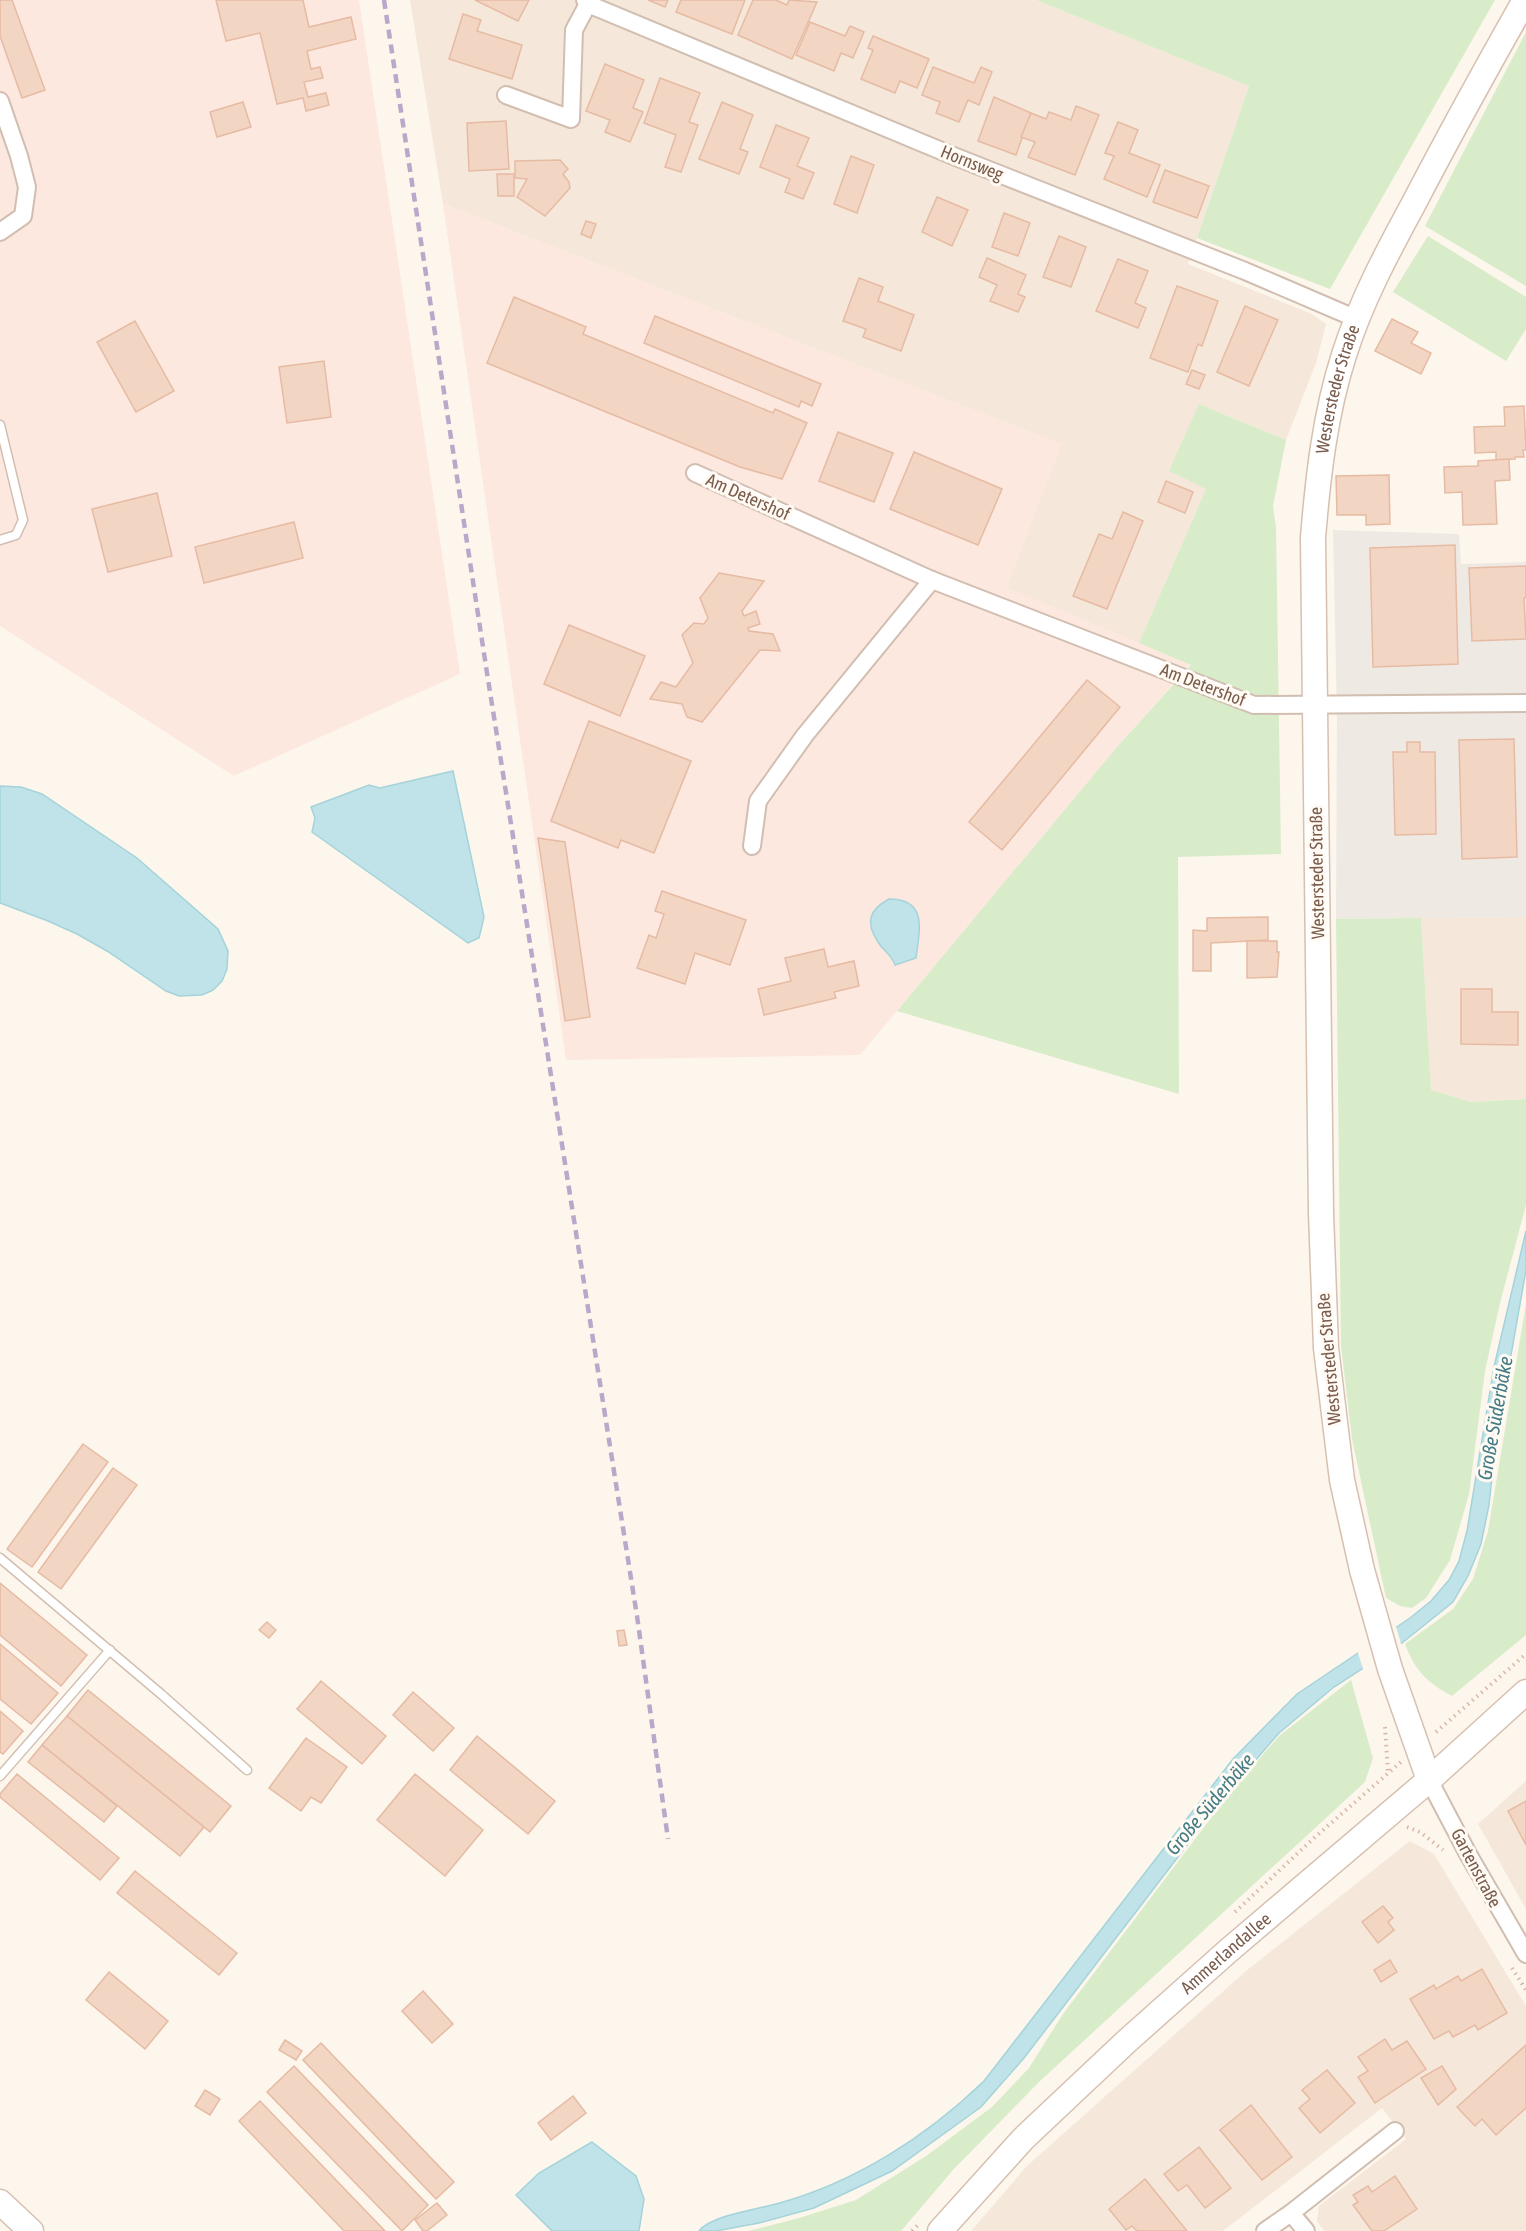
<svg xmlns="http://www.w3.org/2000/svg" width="1526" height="2231" font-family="'Asap Condensed',sans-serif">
<rect width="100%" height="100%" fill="#fdf6ec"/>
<!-- residential -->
<g fill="#f5e8da">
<path d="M410 0H1036L1249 86 1188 264 1312 314 1326 324 1316 363 1286 440 1199 404 1206 489 1139 643 1006 588 1061 444 443 204Z"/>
<path d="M1526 917V1099L1471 1102 1431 1091 1421 918Z"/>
<path d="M1526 1781V1909L1478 1824Z"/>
<path d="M1410 1841 1434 1854 1526 2006V2231H1324L1317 2221 1319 2206 1406 2139 1382 2108 1223 2231H971L1027 2166 1246 1971Z"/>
</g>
<!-- commercial -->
<g fill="#fde8e0">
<path d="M0 0H359L460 674 234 776 0 626Z"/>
<path d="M443 204 1062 444 1006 588 1191 664 1117 747 860 1055 566 1060Z"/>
</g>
<!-- industrial -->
<path fill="#efe9e4" d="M1333 530 1459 534 1461 564 1526 562V917L1336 919 1337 717Z"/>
<!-- green -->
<g fill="#d8ecc9">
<path d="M1036 0H1495L1330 289 1197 238 1249 86Z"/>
<path d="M1526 32V286L1425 226Z"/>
<path d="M1428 236 1526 297V329L1506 361 1393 292Z"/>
<path d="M1199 404 1286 440 1273 506 1276 527 1281 854 1178 857 1179 1094 897 1011 1117 747 1191 665 1139 643 1206 489 1169 471Z"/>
<path d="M1421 918 1431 1090 1471 1102 1526 1099V1205L1500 1303 1485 1371 1469 1494 1450 1560 1426 1598 1412 1608 1400 1606 1386 1598 1352 1439 1341 1346 1336 919Z"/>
<path d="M1526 1304V1635L1452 1696C1428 1683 1415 1671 1405 1644L1453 1609 1473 1579 1488 1531Z"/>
<path d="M1351 1680 1373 1758 1365 1782 1039 2082 953 2170 901 2231H748L799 2218 856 2200 926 2156 992 2107 1029 2068 1063 2014 1229 1794 1279 1736Z"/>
</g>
<!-- water -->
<g fill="#bfe3e8" stroke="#a5d3da" stroke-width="1.5">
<path d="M453 771 484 917 479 938 468 943 312 832 315 818 311 807 369 785 380 788Z"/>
<path d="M0 786 21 787 42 794 137 858 218 929 228 951 227 969 222 981 213 990 202 995 179 996 166 991 107 951 77 934 48 921 0 903Z"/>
<path d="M889 899C929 899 919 932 916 958L895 965C890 952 884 952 878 942 865 922 869 910 889 899Z"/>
<path d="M1526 1231V1270L1496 1440 1489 1505 1481 1544 1468 1576 1453 1602 1402 1643 1334 1687 1279 1733 1224 1797 1024 2058 981 2107 892 2171 814 2208 759 2223 716 2231H699C710 2216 757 2209 776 2204 854 2183 926 2137 984 2081L1233 1759 1297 1694 1410 1618 1431 1601 1449 1580 1459 1561 1467 1531 1494 1367Z"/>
<path d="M592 2142 636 2176 644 2199 639 2231H552L516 2195 539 2173Z"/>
</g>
<!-- pier -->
<path fill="#fdf6ec" d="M1395 1623 1402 1647 1364 1672 1357 1650Z"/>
<!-- building -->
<g fill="#f3d5c3" stroke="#e6bba3" stroke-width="1.5">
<path d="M0 0H12L45 90 22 98 0 36Z"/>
<path d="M216 0H303L309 27 351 17 356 39 307 51 311 69 320 67 323 78 304 82 308 97 326 93 329 105 306 111 303 98 277 104 260 33 226 41Z"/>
<path d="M475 0H529L518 21Z"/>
<path d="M648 0H668L665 7Z"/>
<path d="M681 0H745L732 34 676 12Z"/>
<path d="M753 0H776L787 5 789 0 817 2 792 59 738 35Z"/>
<path d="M463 14 481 20 477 31 522 45 512 79 449 59Z"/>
<path d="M810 22 845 36 850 26 864 32 853 58 841 53 834 71 796 55Z"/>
<path d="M873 36 929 59 917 88 900 81 895 93 861 79 873 50 868 48Z"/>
<path d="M605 64 644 80 633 108 643 112 630 142 605 132 610 120 586 111Z"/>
<path d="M933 67 974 83 981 67 992 72 979 105 968 100 959 122 936 113 940 102 922 95Z"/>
<path d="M660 78 700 93 689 122 698 125 681 172 665 167 676 135 644 123Z"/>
<path d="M994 97 1031 113 1016 155 978 141Z"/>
<path d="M243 102 251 127 217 137 210 112Z"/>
<path d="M722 102 753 115 740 149 748 152 739 174 699 159Z"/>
<path d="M1076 106 1099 115 1075 175 1028 157 1035 142 1021 137 1031 113 1046 119 1049 112 1071 120Z"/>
<path d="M506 121 509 169 469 171 467 123Z"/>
<path d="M1118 122 1138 130 1129 153 1160 165 1147 197 1104 179 1114 156 1105 153Z"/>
<path d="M776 125 809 138 797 166 814 173 803 199 785 192 790 179 760 167Z"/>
<path d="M851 156 874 165 857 213 834 204Z"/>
<path d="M560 160 568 169 563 174 569 182 570 188 545 216 517 197 527 179 515 178V161Z"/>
<path d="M1165 170 1209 186 1197 218 1153 202Z"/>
<path d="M497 174H514V196H498Z"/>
<path d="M937 197 968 210 952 246 922 232Z"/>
<path d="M1004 213 1030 223 1018 256 992 247Z"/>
<path d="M586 221 596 224 591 238 581 234Z"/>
<path d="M1059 236 1086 247 1071 287 1043 277Z"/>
<path d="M987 258 1026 275 1018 294 1025 297 1018 312 990 301 997 285 979 277Z"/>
<path d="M1118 259 1148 271 1135 303 1146 308 1138 328 1096 311Z"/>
<path d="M859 278 883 287 878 301 914 315 901 351 863 337 866 329 843 321Z"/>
<path d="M1177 286 1218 301 1202 346 1198 344 1188 372 1150 358Z"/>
<path d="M514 297 586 327 583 334 773 413 775 409 807 423 782 479 740 467 487 363Z"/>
<path d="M1245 306 1278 320 1249 386 1217 372Z"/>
<path d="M655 316 821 384 812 406 801 401 799 407 644 343Z"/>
<path d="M1392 319 1418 332 1411 343 1431 353 1421 374 1375 351Z"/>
<path d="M135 321 174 391 136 412 97 342Z"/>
<path d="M324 361 331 417 287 423 279 367Z"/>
<path d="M1192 370 1205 375 1199 389 1186 384Z"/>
<path d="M1524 406 1526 450H1523L1524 457H1515V459L1496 460V452L1475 453 1474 427 1505 426 1504 407Z"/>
<path d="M838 432 893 453 874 502 819 481Z"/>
<path d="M914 452 1002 489 978 545 890 509Z"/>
<path d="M1509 459 1510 480 1495 481 1497 524 1463 525 1462 492 1445 493 1444 467 1478 466V461Z"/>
<path d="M1389 475 1390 524 1366 525V515H1337L1336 476Z"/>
<path d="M1166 481 1193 492 1185 513 1158 502Z"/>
<path d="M157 493 172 556 108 572 92 509Z"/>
<path d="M1123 512 1143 521 1107 609 1073 596 1099 534 1112 539Z"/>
<path d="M294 522 303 558 204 583 195 547Z"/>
<path d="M1455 545 1458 664 1373 667 1370 548Z"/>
<path d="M1526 566V598H1524L1526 639 1472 641 1469 568Z"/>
<path d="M719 573 764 581 742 611 744 616 756 611 760 624 748 628 749 631 773 634 780 651 760 650 702 722 687 717 682 704 650 699 661 682 676 687 693 663 682 635 694 623 704 624 708 618 700 598Z"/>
<path d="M569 625 645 656 620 716 544 684Z"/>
<path d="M1087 680 1120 707 1002 850 969 822Z"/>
<path d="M589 721 691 761 654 853 621 840 618 848 551 821Z"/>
<path d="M1514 739 1517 857 1462 859 1459 740Z"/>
<path d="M1407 742H1420V752H1435L1436 834 1395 835 1393 752H1407Z"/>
<path d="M538 838 565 842 590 1017 565 1021Z"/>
<path d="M662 891 746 920 730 965 695 953 685 984 637 968 649 935 656 938 664 914 655 911Z"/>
<path d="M1268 917V940L1211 943V971H1193V930L1207 931V918Z"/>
<path d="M1247 941H1277V952H1279L1277 977 1247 978Z"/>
<path d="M824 949 828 967 854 961 859 986 834 992 836 998 764 1015 758 989 791 981 785 958Z"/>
<path d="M1461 989H1492V1012H1518V1045L1461 1044Z"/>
<path d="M83 1444 108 1462 32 1567 7 1549Z"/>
<path d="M113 1468 137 1485 61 1589 38 1572Z"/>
<path d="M0 1583 87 1655 61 1686 0 1635Z"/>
<path d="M267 1622 276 1630 269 1638 259 1630Z"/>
<path d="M624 1630 627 1645 619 1646 617 1631Z"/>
<path d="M0 1644 58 1693 31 1724 0 1699Z"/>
<path d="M321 1681 386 1736 362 1764 297 1709Z"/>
<path d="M88 1690 231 1806 210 1832 67 1716Z"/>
<path d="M413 1692 454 1728 433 1751 393 1715Z"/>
<path d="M0 1711 23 1731 3 1754 0 1752Z"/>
<path d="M67 1716 204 1827 180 1856 42 1745Z"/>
<path d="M477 1736 555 1801 528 1834 450 1770Z"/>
<path d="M306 1738 347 1767 321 1803 311 1797 301 1811 269 1788Z"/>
<path d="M42 1745 117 1806 104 1822 28 1762Z"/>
<path d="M17 1774 119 1858 100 1880 0 1797V1794Z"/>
<path d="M415 1774 483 1830 445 1876 377 1820Z"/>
<path d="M1526 1801V1845L1508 1811Z"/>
<path d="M135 1871 237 1953 219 1975 117 1893Z"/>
<path d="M1383 1906 1393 1918 1388 1922 1394 1930 1378 1943 1362 1922Z"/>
<path d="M1390 1960 1397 1972 1381 1982 1374 1970Z"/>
<path d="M1482 1969 1507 2013 1478 2030 1475 2025 1453 2037 1449 2031 1434 2039 1410 1999 1434 1985 1436 1989 1458 1976 1461 1981Z"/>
<path d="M109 1972 168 2021 145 2049 86 2000Z"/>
<path d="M423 1991 453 2024 432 2043 402 2011Z"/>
<path d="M1385 2039 1392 2050 1407 2041 1426 2069 1375 2103 1358 2077 1368 2071 1358 2057Z"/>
<path d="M285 2040 302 2051 296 2060 279 2050Z"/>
<path d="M321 2043 454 2182 436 2199 303 2060Z"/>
<path d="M1526 2045V2108L1496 2135 1482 2119 1475 2126 1457 2107Z"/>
<path d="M294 2066 428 2205 402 2231 267 2092Z"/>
<path d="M1442 2066 1456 2089 1438 2105 1421 2078Z"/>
<path d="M1327 2070 1355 2103 1320 2133 1299 2108 1310 2099 1302 2090Z"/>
<path d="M205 2090 220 2099 210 2115 195 2106Z"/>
<path d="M573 2096 586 2113 551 2140 538 2123Z"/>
<path d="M260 2101 385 2231H344L239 2121Z"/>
<path d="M1251 2105 1292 2157 1262 2180 1220 2130Z"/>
<path d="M1199 2147 1231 2188 1205 2208 1187 2185 1178 2191 1164 2174Z"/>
<path d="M1395 2176 1417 2209 1384 2231H1372L1353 2205 1358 2202 1353 2195 1368 2186 1372 2192Z"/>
<path d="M1145 2179 1187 2231H1137L1132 2226 1126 2230 1109 2209Z"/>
<path d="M437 2203 447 2215 427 2231H423L415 2220Z"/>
</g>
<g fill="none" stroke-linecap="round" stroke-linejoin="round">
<defs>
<g id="lane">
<path d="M0 425 23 520 16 535 0 540"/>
<path d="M0 1558 161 1694 247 1770"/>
<path d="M0 1776 110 1650"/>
</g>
<g id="street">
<path d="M585 0 588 4 956 157 1245 271 1357 319"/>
<path d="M506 95 571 119 574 30 588 4"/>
<path d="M0 101 19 156 27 187 23 216 0 232"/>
<path d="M695 473 932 580 1254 705 1526 703"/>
<path d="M752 846 758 801 805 735 932 580"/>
<path d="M1429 1780 1468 1854 1526 1954"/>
<path d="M1291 2213 1395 2131"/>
<path d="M1265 2231 1291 2213 1306 2231"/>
</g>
<g id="secondary">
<path id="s1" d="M1429 1780 1390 1669 1362 1570 1342 1480 1326 1348 1321 1213 1313 538C1318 476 1325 414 1344 355 1361 301 1387 253 1414 203 1450 134 1487 67 1525 0"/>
<path d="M0 2202 31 2231"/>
<path id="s2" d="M940 2231 1023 2139 1127 2041 1228 1951 1429 1780 1526 1692"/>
</g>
</defs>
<!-- lane casing -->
<use href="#lane" stroke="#d1beb0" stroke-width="11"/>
<!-- street casing -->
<use href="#street" stroke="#d1beb0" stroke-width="20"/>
<!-- secondary casing -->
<use href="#secondary" stroke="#d6c0b0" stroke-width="27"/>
<!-- path -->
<g stroke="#d9b8a5" stroke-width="4" stroke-dasharray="1.5 4.5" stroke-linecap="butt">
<path d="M1385 1727 1388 1773"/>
<path d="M1436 1732 1526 1654"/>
<path d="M1407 1827 1420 1832 1443 1850"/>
<path d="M1235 1912 1314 1838 1401 1762"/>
<path d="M1512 1968 1526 1990"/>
<path d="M912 2231 918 2225"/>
</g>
<!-- lane -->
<use href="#lane" stroke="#fff" stroke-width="8"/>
<!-- street -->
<use href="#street" stroke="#fff" stroke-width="16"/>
<!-- secondary -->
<use href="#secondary" stroke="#fff" stroke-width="24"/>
<!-- rail -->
<path stroke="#b9a8c9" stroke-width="4.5" stroke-dasharray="9 6" stroke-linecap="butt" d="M384 0 487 673 637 1616 668 1839"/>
</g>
<g text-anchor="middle" stroke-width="6" stroke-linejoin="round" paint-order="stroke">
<!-- street labels -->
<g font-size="18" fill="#7a5c4d" stroke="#fffaf3">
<text transform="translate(972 163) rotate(22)" y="6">Hornsweg</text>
<text dy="6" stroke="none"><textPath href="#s1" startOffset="1407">Westersteder Straße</textPath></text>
<text transform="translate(748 497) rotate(24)" y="6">Am Detershof</text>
<text transform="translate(1203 685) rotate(21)" y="6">Am Detershof</text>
<text transform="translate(1317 873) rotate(-91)" y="6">Westersteder Straße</text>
<text transform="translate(1329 1359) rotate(-95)" y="6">Westersteder Straße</text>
<text transform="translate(1476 1868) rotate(62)" y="6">Gartenstraße</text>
<text dy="6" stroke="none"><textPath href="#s2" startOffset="399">Ammerlandallee</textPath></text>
</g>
<!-- water labels -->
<g font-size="20" font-style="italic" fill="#437c86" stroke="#fffaf3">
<text transform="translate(1495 1418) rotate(-80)" y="7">Große Süderbäke</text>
<text transform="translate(1210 1804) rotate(-50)" y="7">Große Süderbäke</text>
</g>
</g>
</svg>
